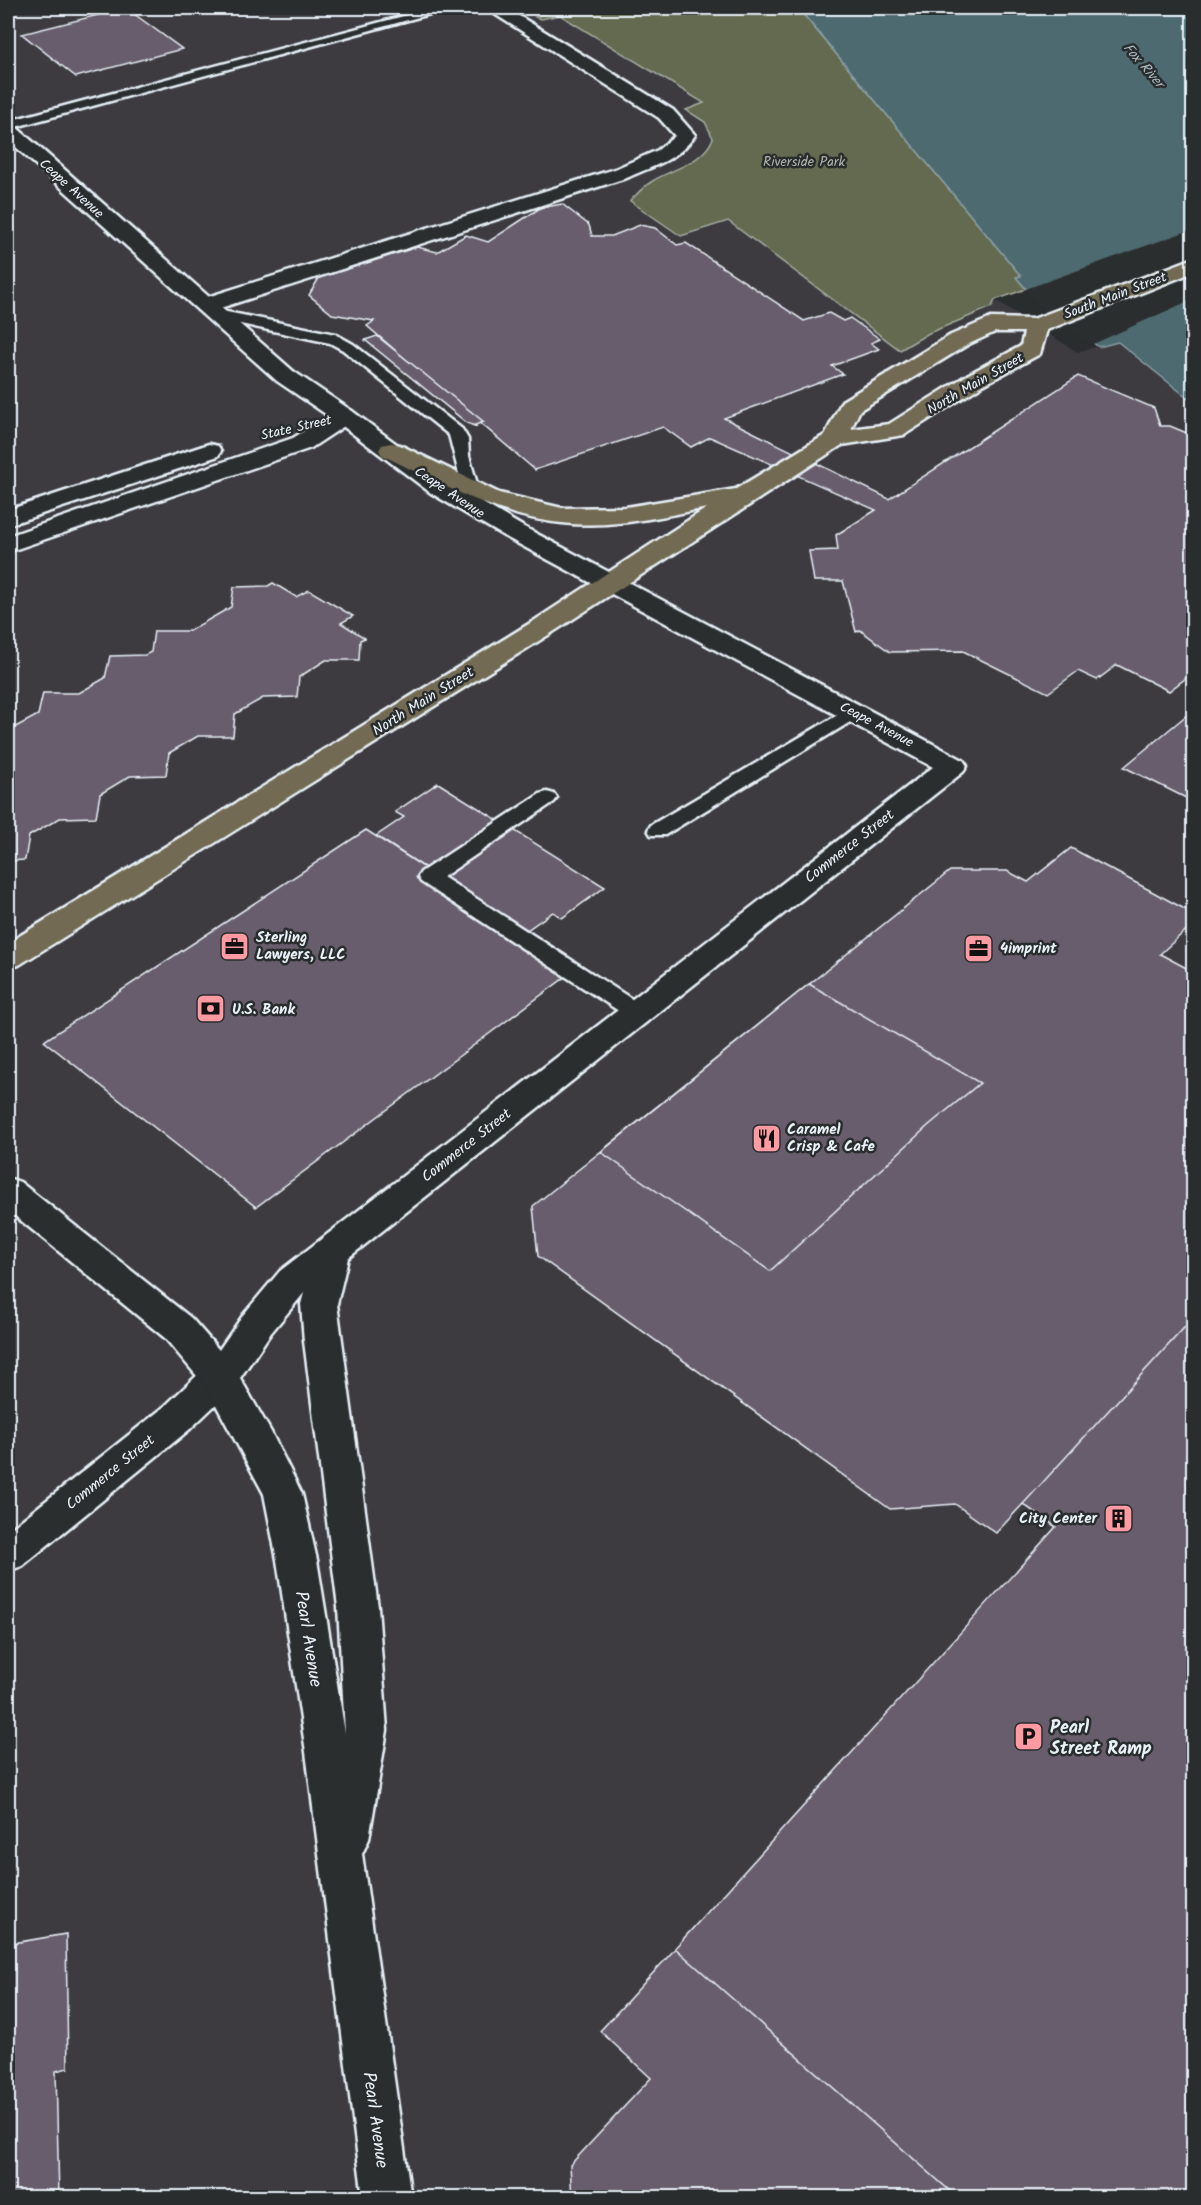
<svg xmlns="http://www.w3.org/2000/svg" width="1201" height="2205" font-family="Kalam,sans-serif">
<rect width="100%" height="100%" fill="#2a2d2e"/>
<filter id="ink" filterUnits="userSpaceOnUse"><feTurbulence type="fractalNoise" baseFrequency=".0167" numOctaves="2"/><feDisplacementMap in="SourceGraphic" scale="12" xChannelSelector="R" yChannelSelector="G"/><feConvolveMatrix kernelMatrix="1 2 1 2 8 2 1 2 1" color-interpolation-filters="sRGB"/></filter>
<g filter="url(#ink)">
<!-- built -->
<path fill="#3d3b41" d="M8 8H548L705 103 687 110 705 122 713 139 711 144 699 156 646 185 630 201 727 221 900 350 995 300 1077 352 1118 341 1193 402V2197L8 2198Z"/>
<!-- green -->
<path fill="#646a4f" stroke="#a6aea4" stroke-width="1.5" d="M548 8H798L1022 277 1017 278 1026 289 995 300 992 307 929 333 900 350 728 221 681 236 630 201C636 195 643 187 651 182 671 169 704 163 713 138L705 122 686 110 704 103 560 15 541 19 535 17 551 10Z"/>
<!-- water -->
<path fill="#4d6a70" stroke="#8ba0a6" stroke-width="1.5" d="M798 8H1193V402L1118 342 1099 347C1069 326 1039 306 1016 277L1021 276Z"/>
<!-- pier -->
<path fill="#2a2d2e" d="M1193 229V299L1091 345 1053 319 1023 290Z"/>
<!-- building -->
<g fill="#685d6d" stroke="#e8f1f8" stroke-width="1.5">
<path d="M126 8 182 49 76 77 22 34Z"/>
<path d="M562 204 589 225 592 236H612L640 225 655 228 677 245 686 243 804 321 829 313 843 321 850 318 880 339 871 343 879 349 832 366 843 374 724 418 889 499 1078 376 1154 408 1160 426H1170L1194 436V672L1169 691 1117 665 1097 680 1078 671 1048 693 963 651 890 652 860 630 856 632 843 581H814L809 551 838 550 836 535 876 510 710 437 691 447 663 427 535 470 367 326 374 321 332 314 309 295 319 278 417 247 437 252 466 235 488 242 540 208Z"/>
<path d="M377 336 484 422 475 425 477 427 467 423 365 340Z"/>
<path d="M273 583 296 597 309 590 353 616 341 623 365 638 360 640 359 660H326L299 677 297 697 263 698 235 714 233 736H198L169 753 166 775 130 776 100 794 96 817 60 818 29 836 25 860 8 861V731L38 715 43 693H79L105 678 110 656 145 655 151 652 154 631H189L231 607 234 587 268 586Z"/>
<path d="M1194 709V802L1124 767Z"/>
<path d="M438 783 605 887 562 918 553 912 524 932 376 836 404 817 395 812Z"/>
<path d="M366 830 579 967 256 1207 44 1041Z"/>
<path d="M1071 848 1194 914V923L1160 954 1194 972V2198H572L570 2165 651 2078 600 2031 890 1714 1056 1527 1023 1504 996 1533 955 1504 890 1509 538 1256 533 1206 950 871H1007L1028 882Z"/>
<path d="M809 984 980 1083 929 1125 770 1271 601 1152Z"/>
<path d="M1194 1317V2198H958L675 1948 1056 1527 1023 1504Z"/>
<path d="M66 1934 68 2068 56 2071 59 2198H8V1944Z"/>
</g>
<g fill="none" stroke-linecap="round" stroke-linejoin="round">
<defs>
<g id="service">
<path d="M434 8H452L8 129V121Z"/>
<path d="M217 310 335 334 353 344 462 429 468 439 469 456 483 505 481 509H469L467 505 449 435 343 350 330 343 212 318 209 315 212 312Z"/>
<path d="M853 706 862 712 860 716 665 835H651L648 830 651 825Z"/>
<path d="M547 792 554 794 557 798 554 802 443 877 644 1007 647 1012 644 1017 636 1020 628 1017 421 882 418 877 421 872 540 794Z"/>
</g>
<g id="minor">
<path d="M485 8H506L673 110 695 135C678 160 655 165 629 177L214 310H198L195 305 198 300 615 169 658 150 675 136 659 118Z"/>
<path d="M344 409 352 411 356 416 352 421 311 448 8 552V536L293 438 336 411Z"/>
<path d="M209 444 218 446 221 451 218 456 8 525V510Z"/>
<path d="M220 1362 233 1366 238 1377 233 1388 190 1429 22 1566 8 1571V1531L164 1407 207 1366Z"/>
</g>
<path id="tertiary" d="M8 124 15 126 293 371 352 411 449 483 522 526 963 760 967 766 963 772 348 1258 337 1304 378 1607 387 1730 369 1839 362 1854 411 2198H363L306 1752 277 1560 264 1494 207 1388 165 1338 8 1210V1178L20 1182 191 1318 219 1350 244 1314 280 1271 933 767 504 536 431 493 336 421 277 381 8 140ZM304 1293 301 1304 304 1341 338 1607 345 1733 317 1560 302 1494 271 1432 240 1378 270 1334Z"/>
<path id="primary" d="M1194 258V272L1047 330 1040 354 983 385 904 435 842 445 550 634 19 965 8 968V943L532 622 707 508C660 517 610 529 562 523 497 517 440 483 382 455L379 450 382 445 391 443 400 445 499 493 562 508 626 507 736 489 825 435 842 401 951 335 991 318 1033 319ZM995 332H1024L1021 346 967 375 889 424 851 429 860 410 967 345Z"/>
</defs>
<!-- service casing -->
<use href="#service" stroke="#e8f1f8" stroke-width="5"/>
<!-- minor casing -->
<use href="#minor" stroke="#e8f1f8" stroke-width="5"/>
<!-- tertiary casing -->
<use href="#tertiary" stroke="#e8f1f8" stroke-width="5"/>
<!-- primary casing -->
<use href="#primary" stroke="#e8f1f8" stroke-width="5"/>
<!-- service -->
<use href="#service" fill="#2a2d2e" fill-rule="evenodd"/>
<!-- minor -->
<use href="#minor" fill="#2a2d2e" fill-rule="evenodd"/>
<!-- tertiary -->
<use href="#tertiary" fill="#2a2d2e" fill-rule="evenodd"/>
<!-- primary -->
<use href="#primary" fill="#726b52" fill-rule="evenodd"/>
</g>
</g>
<!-- icons -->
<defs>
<symbol id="office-square" viewBox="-11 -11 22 22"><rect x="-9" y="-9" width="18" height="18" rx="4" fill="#ff9aa2" stroke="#2a2d2e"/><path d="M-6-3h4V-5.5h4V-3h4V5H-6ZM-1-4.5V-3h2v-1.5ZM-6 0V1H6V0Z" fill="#111"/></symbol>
<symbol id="bank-square" viewBox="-11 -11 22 22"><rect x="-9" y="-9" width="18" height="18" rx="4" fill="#ff9aa2" stroke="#2a2d2e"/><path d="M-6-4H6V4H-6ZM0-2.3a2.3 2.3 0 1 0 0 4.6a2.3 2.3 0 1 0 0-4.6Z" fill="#111"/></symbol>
<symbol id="restaurant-square" viewBox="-11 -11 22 22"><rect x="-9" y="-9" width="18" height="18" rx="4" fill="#ff9aa2" stroke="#2a2d2e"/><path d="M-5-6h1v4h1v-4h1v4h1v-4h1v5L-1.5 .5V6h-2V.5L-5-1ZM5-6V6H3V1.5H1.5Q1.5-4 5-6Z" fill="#111"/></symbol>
<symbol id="building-square" viewBox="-11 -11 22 22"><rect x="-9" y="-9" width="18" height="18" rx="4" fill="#ff9aa2" stroke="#2a2d2e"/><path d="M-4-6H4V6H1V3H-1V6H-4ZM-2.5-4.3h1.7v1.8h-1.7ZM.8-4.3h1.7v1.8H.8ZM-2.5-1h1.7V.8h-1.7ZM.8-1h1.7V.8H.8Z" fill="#111"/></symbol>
<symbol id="parking-square" viewBox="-11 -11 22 22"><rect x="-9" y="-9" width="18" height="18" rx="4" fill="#ff9aa2" stroke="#2a2d2e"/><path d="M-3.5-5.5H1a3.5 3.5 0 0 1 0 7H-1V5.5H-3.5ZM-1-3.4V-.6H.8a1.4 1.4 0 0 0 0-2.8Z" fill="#111"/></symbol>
</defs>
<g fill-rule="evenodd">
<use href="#office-square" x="218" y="930" width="33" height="33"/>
<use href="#office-square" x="962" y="932" width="33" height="33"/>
<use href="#bank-square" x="194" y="992" width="33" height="33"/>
<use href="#restaurant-square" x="750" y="1122" width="33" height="33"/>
<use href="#building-square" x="1102" y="1502" width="33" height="33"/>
<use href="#parking-square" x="1012" y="1720" width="33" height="33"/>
</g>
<g text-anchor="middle" stroke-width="5" stroke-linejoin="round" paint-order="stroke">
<!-- far-water labels -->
<g font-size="14" font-style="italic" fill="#aabbc2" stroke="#2a2d2e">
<text transform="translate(1144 65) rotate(49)" y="5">Fox River</text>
</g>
<!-- far-park labels -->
<g font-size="14" fill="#adb4ac" stroke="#2a2d2e">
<text x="804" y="166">Riverside Park</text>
</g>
<!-- far-street labels -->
<g font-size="14" fill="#e8f1f8" stroke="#2a2d2e">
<text transform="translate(72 188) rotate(42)" y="5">Ceape Avenue</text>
<text transform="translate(1115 295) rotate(-21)" y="5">South Main Street</text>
<text transform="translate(975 383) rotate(-30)" y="5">North Main Street</text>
<text transform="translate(296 427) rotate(-13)" y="5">State Street</text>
<text transform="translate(450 492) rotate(34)" y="5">Ceape Avenue</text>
<text transform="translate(877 724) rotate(28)" y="5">Ceape Avenue</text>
</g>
<!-- street labels -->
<g font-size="15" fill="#e8f1f8" stroke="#2a2d2e">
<text transform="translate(423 701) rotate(-32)" y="5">North Main Street</text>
<text transform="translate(849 846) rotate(-38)" y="5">Commerce Street</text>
<text transform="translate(466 1145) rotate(-38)" y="5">Commerce Street</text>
<text transform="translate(110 1472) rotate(-39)" y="5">Commerce Street</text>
</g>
<!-- poi labels -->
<g font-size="15" font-weight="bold" fill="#e8f1f8" stroke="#2a2d2e" text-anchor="start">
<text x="256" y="942">Sterling<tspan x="256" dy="17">Lawyers, LLC</tspan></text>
<text x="1000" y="953">4imprint</text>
<text x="232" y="1014">U.S. Bank</text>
<text x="787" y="1134">Caramel<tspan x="787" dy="17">Crisp &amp; Cafe</tspan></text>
<text x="1097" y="1523" text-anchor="end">City Center</text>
</g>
<!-- near-street labels -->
<g font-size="18" fill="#e8f1f8" stroke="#2a2d2e">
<text transform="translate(309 1639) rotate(81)" y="6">Pearl Avenue</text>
<text transform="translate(376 2120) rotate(82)" y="6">Pearl Avenue</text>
</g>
<!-- near-poi labels -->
<g font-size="18" font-weight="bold" fill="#e8f1f8" stroke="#2a2d2e" text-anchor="start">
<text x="1050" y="1733">Pearl<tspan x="1050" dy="21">Street Ramp</tspan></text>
</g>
</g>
<!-- margin -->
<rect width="1201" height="2205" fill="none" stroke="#2a2d2e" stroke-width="30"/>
<rect x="15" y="15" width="1171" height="2175" fill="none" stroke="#e8f1f8" stroke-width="2" filter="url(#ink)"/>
</svg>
